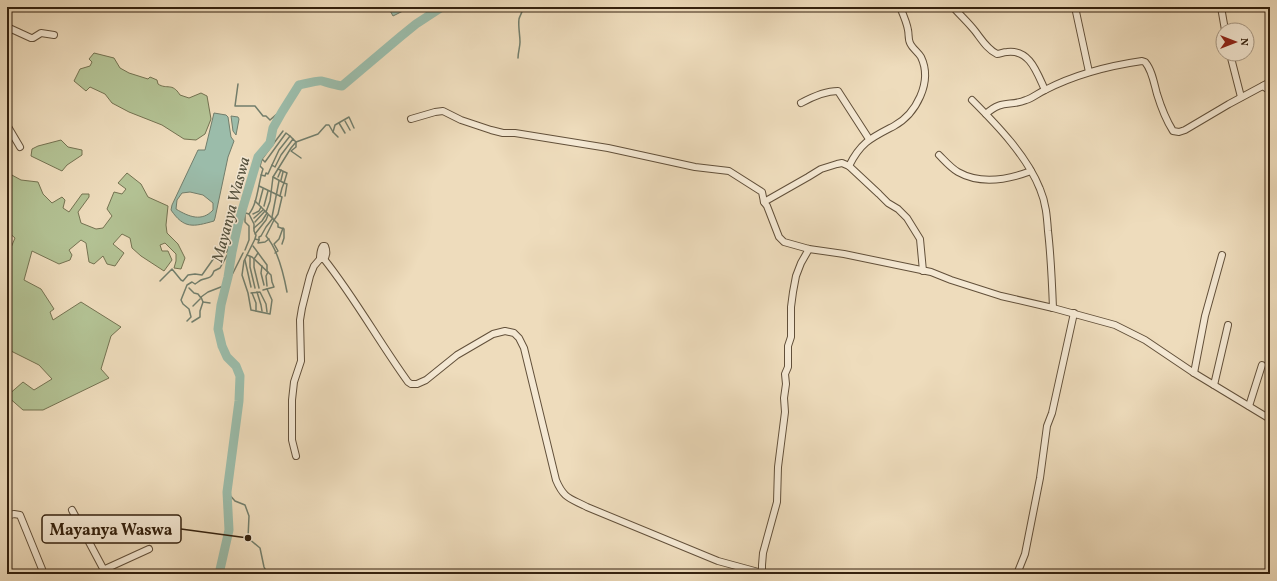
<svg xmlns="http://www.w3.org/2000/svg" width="1277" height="581" font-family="Vollkorn,serif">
<rect width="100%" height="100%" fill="#eedcbc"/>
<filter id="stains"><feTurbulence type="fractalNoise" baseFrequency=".005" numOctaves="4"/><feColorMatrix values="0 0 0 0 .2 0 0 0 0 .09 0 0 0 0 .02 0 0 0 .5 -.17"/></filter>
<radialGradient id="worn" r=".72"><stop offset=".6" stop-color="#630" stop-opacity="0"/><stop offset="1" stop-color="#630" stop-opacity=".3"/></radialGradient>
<!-- green -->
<g fill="#b3c294" stroke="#747251">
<path d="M94 53 114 58 120 68 129 73 148 79 150 77 157 80 158 84C167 90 172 82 180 95L189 98 201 93 207 96 211 119 205 134 196 140 184 139 162 125 129 112 112 103 105 94 90 87 86 91 74 81 80 69 90 66 92 62 89 59Z"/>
<path d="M61 140 68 147 82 150V155L67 165 62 171 31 156 32 149 38 146Z"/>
<path d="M127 173 141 184 148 197 168 206 166 225 167 233 178 244 185 258 181 269 174 268 176 261V254L165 243 160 245 162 251H168L172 260 164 271 141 256 132 248 130 238 122 234 113 244 124 253 115 266 107 264 103 256 94 264 89 262 86 243 81 240 69 250 72 255 70 260 59 264 32 251 24 280 41 289 54 309 50 312 53 320 81 302 121 327 111 336 101 369 109 378 43 410H23L7 396 23 382 34 390 52 379 39 365 7 349V257L15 238 7 231V174H10L21 180 38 182 43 194 52 203 62 197 65 200 63 208 69 212 82 194H89V197L78 212 81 223 96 229 103 228 112 216 107 209 114 192 122 194 126 189 118 183Z"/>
</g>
<!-- water -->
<g fill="#9bbcaa" stroke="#727e6c" fill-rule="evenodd">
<path d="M388 7H409L405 10 393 16Z"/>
<path d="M214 113 226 115 228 117 231 137 234 141 228 157 215 218 214 221C193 227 184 229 171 210L172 205 198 150H205ZM190 192 203 195 213 203V210C202 222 189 217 176 209L177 200 182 193Z"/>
<path d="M231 116 238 117 239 119 236 135 233 131Z"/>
</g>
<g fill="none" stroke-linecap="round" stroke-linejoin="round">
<!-- stream -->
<g stroke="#727e6c" stroke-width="1.5">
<path d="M518 58C518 52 520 47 520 42 520 35 518 26 519 19 520 15 523 12 523 7"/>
<path d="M238 84 235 106H255L263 116H266L270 120 278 113 282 112"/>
<path d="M345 121 350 130"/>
<path d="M339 123 345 133"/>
<path d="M333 132 335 125 349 117 354 128"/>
<path d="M262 159 283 131"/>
<path d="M272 165 279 150 290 136 293 139"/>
<path d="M261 175 265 176 266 173 268 174 272 165 275 167 281 155 293 139 296 142V147L291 151 301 158"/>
<path d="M273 177 284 183 287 173 278 169"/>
<path d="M278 177 281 170"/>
<path d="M281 180 283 172"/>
<path d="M284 183 287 184 285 196"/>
<path d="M259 186 282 197 278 214 274 220 278 224V227L284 229V238L282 244"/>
<path d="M280 196 282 188 284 183"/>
<path d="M255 201 274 220 266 236C277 248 284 276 287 292"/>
<path d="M259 204 263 189"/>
<path d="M264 206 268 191"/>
<path d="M242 212 249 214 254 224V231L256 235 255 239 244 261 242 275 248 293 251 310 270 314 272 300 267 289"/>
<path d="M266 212 270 201 273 177 291 148 296 142 318 134 326 125H329L333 132 338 137"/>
<path d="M249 214C258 203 258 183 263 169L260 166 262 159 265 162 286 133 290 136"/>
<path d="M253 214 259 211 261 207"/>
<path d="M272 217 279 181"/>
<path d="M254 218 263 210"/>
<path d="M255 222 265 211"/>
<path d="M254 228 262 221 267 213"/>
<path d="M255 234 266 220 268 215"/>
<path d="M255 239 259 240 258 243 265 242 269 239"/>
<path d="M259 240V237L261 236 266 227 273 218"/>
<path d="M253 246 267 265V271"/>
<path d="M245 250 249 240V226L245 222V213"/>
<path d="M258 253 254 259V267L259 288"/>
<path d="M275 253 278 251 274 244 279 239 283 228"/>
<path d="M247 255 252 257 271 275 272 282 274 287 263 290"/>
<path d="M250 257V267L255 288"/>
<path d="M245 260 251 287"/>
<path d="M262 266 261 273 264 285"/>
<path d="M228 277H231L243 253"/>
<path d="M160 281 172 269 181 280 183 281 188 275 195 274 202 275 214 258 222 252H227L233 237"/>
<path d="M267 286 266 276 268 272"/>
<path d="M189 288 194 293 198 294 201 298"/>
<path d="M257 292 261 305 262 311"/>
<path d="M251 293 260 292 266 304 267 312"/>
<path d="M252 293 256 303V310"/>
<path d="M210 303 203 302 201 297 208 292 226 285"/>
<path d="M193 306 200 299"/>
<path d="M187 321 191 317 189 309 183 304 181 300 187 285 192 282 195 284C197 283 199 281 201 280 207 277 211 280 214 271L220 268 229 252H232"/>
<path d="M192 322 200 317V311L203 302"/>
<path d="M227 492 235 501 245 505 249 516 248 538 260 548 264 567 268 574"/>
</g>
<!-- river -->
<path stroke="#9bbcaa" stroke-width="9" d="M219 574 229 530 227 492 239 401 240 376 236 366 227 357 222 346 218 329 221 305 228 277 232 252 238 224 258 157 270 143 273 128 282 112 299 85C304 84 319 80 322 81 329 83 335 85 342 86L400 37 416 24 442 7"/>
<defs>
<g id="minor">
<path d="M953 7C960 15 968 22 975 31 982 40 987 49 997 54 1000 54 1003 52 1007 52 1030 49 1037 73 1045 90"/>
<path d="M1075 7 1089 72"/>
<path d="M1221 7 1225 30"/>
<path d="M7 27 31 38H33L41 33 54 35"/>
<path d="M1230 54 1241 97"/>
<path d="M1263 86 1270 91"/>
<path d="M972 100C997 125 1027 156 1040 189 1046 203 1047 217 1048 231 1051 257 1052 282 1053 308"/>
<path d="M801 103C812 97 826 91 838 91L869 139"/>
<path d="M986 114C1002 99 1010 107 1026 100 1033 98 1038 93 1045 90 1076 74 1107 66 1142 61L1145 62C1152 70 1154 83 1157 94 1161 107 1166 120 1173 131L1179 132 1185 130 1229 104 1270 82"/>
<path d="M411 119 435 112 443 111 461 120 491 130 503 133H515L608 148 695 167 729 171 762 192 764 202 767 206 779 237 784 242 809 249 844 254 931 272 951 280 1001 296 1053 308 1115 325 1145 340 1194 373 1270 419"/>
<path d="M7 125 20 147"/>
<path d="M939 155C945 161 951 168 958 172 981 185 1007 180 1031 171"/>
<path d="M849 166C861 142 871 138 894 126 916 114 933 82 921 57 918 52 912 48 910 43 908 39 909 34 908 30 907 23 903 14 900 7"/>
<path d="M764 202 808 177 821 169 837 164 842 163 849 166 879 194 888 203 898 209 907 218 920 239 923 271"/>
<path d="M323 246H325C327 251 327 255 324 259H320C320 254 320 250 323 246Z"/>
<path d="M324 259C355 298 379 342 408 382L411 384H417L426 380 457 355 493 334 505 331 514 333 519 338 524 348 556 480C564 499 570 498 587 507L718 561 762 573"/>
<path d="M1194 373 1205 316 1222 255"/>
<path d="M1214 385 1228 325"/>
<path d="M1249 406 1262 365"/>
<path d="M296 456 292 440V400L294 382 301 361 300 320 302 308 310 276 314 266 320 259"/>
<path d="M72 510 106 574"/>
<path d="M7 516 14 514 20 515 44 574"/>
<path d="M103 570 149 549"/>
<path d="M769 574 762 573V565L763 553 777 502 778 467 785 412 784 398 786 384 785 374 788 367V346L791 337V307L793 292 796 276 801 263 809 249"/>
<path d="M1017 574 1025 554 1040 478 1047 426 1052 413 1074 313"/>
</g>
</defs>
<!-- minor casing -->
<use href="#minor" stroke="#62503a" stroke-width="8"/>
<!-- minor -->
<use href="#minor" stroke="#f4e8d3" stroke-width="6"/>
</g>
<g text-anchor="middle" stroke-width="3" stroke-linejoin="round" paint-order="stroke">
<!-- water labels -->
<g font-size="16" font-style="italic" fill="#53503d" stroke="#f4e8d3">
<text transform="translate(230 209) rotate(-75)" y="6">Mayanya Waswa</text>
</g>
</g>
<!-- callouts -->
<path fill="none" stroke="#34210e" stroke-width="1.5" d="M248 538L181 529"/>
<circle fill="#34210e" stroke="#f4e8d3" stroke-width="1.5" cx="248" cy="538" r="4"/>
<rect fill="#f4e8d3" stroke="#34210e" stroke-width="1.5" x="42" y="515" width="139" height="28" rx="4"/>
<g font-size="16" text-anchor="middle" font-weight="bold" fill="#34210e">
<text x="111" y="535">Mayanya Waswa</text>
</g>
<!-- margin -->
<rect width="1277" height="581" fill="none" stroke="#eedcbc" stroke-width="24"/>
<rect x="8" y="8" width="1261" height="565" fill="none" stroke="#34210e" stroke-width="2"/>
<rect x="12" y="12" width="1253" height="557" fill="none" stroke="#34210e"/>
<!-- north arrow -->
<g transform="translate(1235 42) rotate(90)"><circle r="19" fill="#f4e8d3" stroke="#a79884"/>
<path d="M0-3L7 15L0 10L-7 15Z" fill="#8f2418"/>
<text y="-6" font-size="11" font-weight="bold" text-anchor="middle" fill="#34210e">N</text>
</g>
<rect width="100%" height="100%" filter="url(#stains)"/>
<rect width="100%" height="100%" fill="url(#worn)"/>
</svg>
